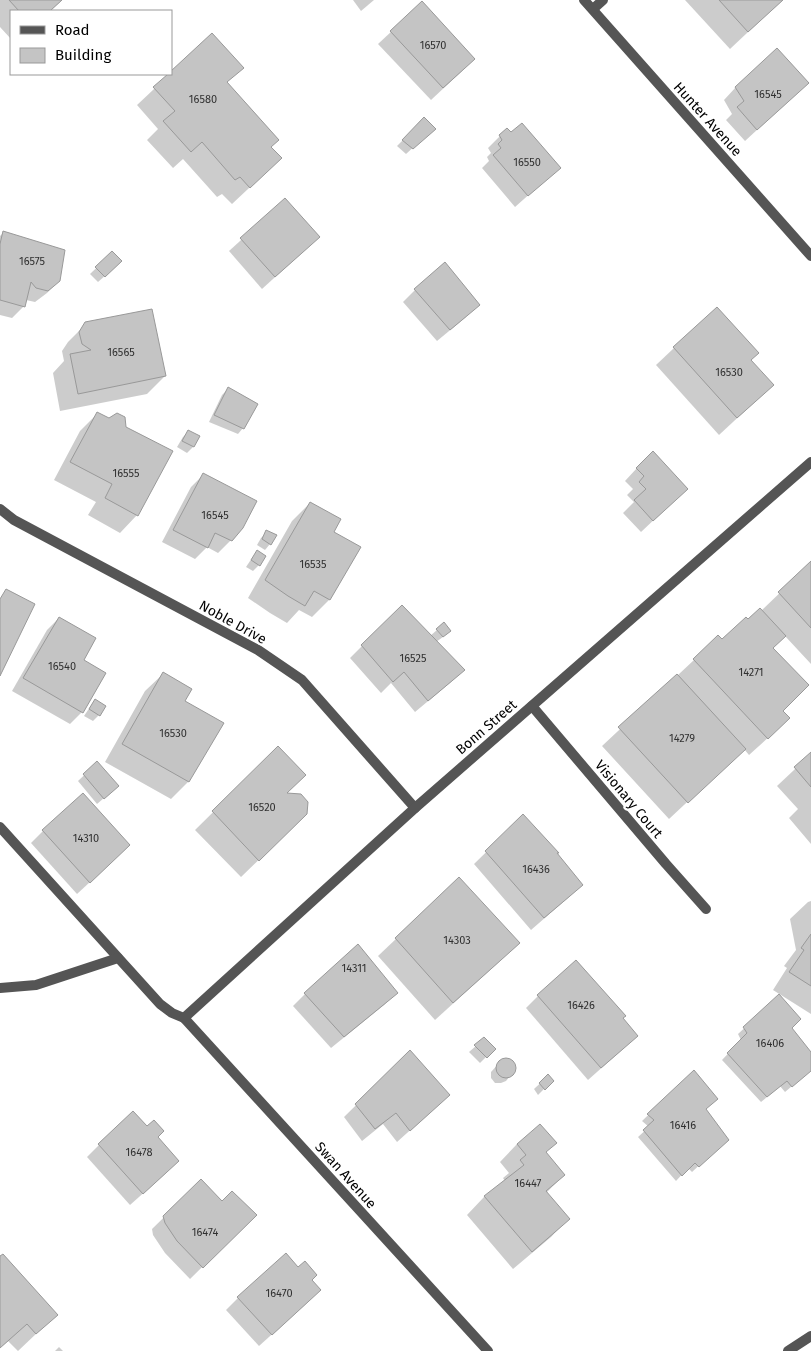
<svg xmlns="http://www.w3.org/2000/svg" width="811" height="1351" font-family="'Fira Sans',sans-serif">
<rect width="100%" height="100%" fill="#fff"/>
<!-- shadow -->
<g fill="#0003">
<path d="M0 0H62L50 11H11V39L0 27Z"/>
<path d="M353 0H374L361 11Z"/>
<path d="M685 0H782L730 49Z"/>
<path d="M422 3 462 71 431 100 378 44Z"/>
<path d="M242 67 226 83 270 147 281 158 232 204 222 194 217 197 183 159 173 168 147 140 158 129 137 105 170 74Z"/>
<path d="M736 87 795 95 745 141 726 120 732 114 724 100Z"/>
<path d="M424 119 428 134 406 154 397 146Z"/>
<path d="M500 136 559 168 515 207 482 168 489 161 487 157 491 153 488 148Z"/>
<path d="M285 200 306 249 262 289 229 251Z"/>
<path d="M4 232 59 280 47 293 35 302 26 300 24 306 12 318 0 315V236Z"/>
<path d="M112 253 115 267 98 282 90 274Z"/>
<path d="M415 290 466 317 437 341 403 302Z"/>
<path d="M86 324 165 376 147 394 60 411 53 373 64 361 62 351 68 342Z"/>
<path d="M674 348 750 360 773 385 719 435 656 365Z"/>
<path d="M228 389 243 428 238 434 209 422 222 395Z"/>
<path d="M98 413 137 515 120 533 88 515 96 502 54 480 80 431Z"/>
<path d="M189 431 193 447 187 453 177 447 183 437Z"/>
<path d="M637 468 674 501 641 532 623 513 634 502 627 495 633 489 625 481Z"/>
<path d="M203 475 231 540 218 553 207 547 195 559 162 542 191 487Z"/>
<path d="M310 503 332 532 359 548 329 600 312 617 299 610 287 623 270 613 248 598 292 521Z"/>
<path d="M267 532 270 544 265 550 257 545 261 538Z"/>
<path d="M258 552 259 565 253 571 246 567 252 558Z"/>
<path d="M811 563V664L785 636 772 648 781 711 770 736 749 755 744 749 669 819 602 746 694 660 722 641 761 611Z"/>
<path d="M59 618 82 660V712L70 724 12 691 47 630Z"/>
<path d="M437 630 443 637 436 642 463 670 451 682 415 712 391 683 381 693 350 658 362 646 430 636Z"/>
<path d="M163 674 184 701 222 723 188 782 171 799 105 762 145 691Z"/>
<path d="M95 701 99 715 93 721 84 716 90 707Z"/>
<path d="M278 748 285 795 306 814 241 877 195 830Z"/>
<path d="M811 754V844L789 818 798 809 777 786Z"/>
<path d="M97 763 111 792 97 804 78 781Z"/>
<path d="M523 816 558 853 556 854 581 885 569 897 531 930 474 864Z"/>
<path d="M43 831 116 858 77 894 31 843Z"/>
<path d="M459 879 501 960 435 1020 378 956Z"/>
<path d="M811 901V1014L773 990 787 968 784 966 796 950 790 919 808 902Z"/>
<path d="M396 993 384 1005 331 1048 293 1006 305 994Z"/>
<path d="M538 996 622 1018 624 1048 588 1080 526 1008Z"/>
<path d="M779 996 790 1028 811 1054V1067L804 1076 785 1092 780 1086 761 1102 722 1060 741 1040 738 1034Z"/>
<path d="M484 1039 494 1049 480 1063 469 1052Z"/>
<path d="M410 1052 436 1107 397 1142 383 1124 362 1141 344 1117Z"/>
<path d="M504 1059 511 1061 514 1064 515 1070 506 1081 501 1083H495L491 1078V1072L500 1062Z"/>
<path d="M693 1072 705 1109 721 1145 692 1172 688 1168 676 1181 638 1137 649 1127 642 1121Z"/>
<path d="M548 1076 552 1081 538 1095 534 1089Z"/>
<path d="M147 1128 156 1137 166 1173 130 1205 87 1157 99 1145Z"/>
<path d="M517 1144 545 1153 564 1175 546 1193 568 1219 551 1237 513 1269 467 1215 484 1197 505 1181 503 1178 509 1173 500 1162Z"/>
<path d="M201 1181 222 1203 255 1215 190 1279 165 1253 153 1235 152 1229Z"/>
<path d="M0 1258 56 1315 18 1351 8 1341 0 1348Z"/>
<path d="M298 1269 310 1280 308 1302 259 1346 226 1310 238 1298Z"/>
<path d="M59 1347 63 1351H55Z"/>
</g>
<!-- building -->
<g fill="#c4c4c4" stroke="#999">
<path d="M9 0H62L50 11H19Z"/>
<path d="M719 0H783L748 32Z"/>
<path d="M422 1 475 59 443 88 390 31Z"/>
<path d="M212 33 244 68 227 82 279 140 271 147 282 158 250 188 240 177 235 180 202 142 191 152 163 121 175 111 153 87 168 74H171V71Z"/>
<path d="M777 48 809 83 757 130 737 107 744 101 735 87Z"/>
<path d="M424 117 436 129 413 149 402 140Z"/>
<path d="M522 123 561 168 528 196 493 155 501 148 498 144 502 140 499 135 507 128 511 132Z"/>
<path d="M285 198 320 237 275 277 240 238Z"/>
<path d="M3 231 65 250 60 281 48 291 36 288 31 282 25 307 0 300V244Z"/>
<path d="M112 251 122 261 105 277 95 267Z"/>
<path d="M445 262 480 305 450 330 414 289Z"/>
<path d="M717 307 759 353 751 360 774 385 737 418 673 347Z"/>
<path d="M152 309 166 376 78 394 70 354 91 350 82 344 79 332 85 322Z"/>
<path d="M228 387 258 404 244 429 214 415Z"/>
<path d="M97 412 109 418 117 413 125 417 126 427 173 451 138 516 105 498 112 484 70 462Z"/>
<path d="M188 430 200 436 194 447 182 441Z"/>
<path d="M653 451 688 489 653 521 634 500 646 489 639 482 644 476 636 468Z"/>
<path d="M203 473 257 501 243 528 232 541 215 533 208 548 173 530Z"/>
<path d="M310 502 341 519 334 532 361 547 330 600 314 591 305 606 288 596 265 580Z"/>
<path d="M266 530 277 535 271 545 262 539Z"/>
<path d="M257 550 266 556 260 566 251 560Z"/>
<path d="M811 561V628L778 592Z"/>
<path d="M6 589 35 604 0 676V599Z"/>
<path d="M402 605 465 670 428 701 404 672 393 682 361 645Z"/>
<path d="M760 608 786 636 773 648 809 685 783 711 790 718 768 739 693 659 718 635 722 639 746 617 748 619Z"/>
<path d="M59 617 96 638 84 660 106 673 83 713 23 678Z"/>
<path d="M444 622 451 631 443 637 436 629Z"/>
<path d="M163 672 192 689 185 701 224 723 189 782 122 744Z"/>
<path d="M677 674 746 749 688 803 618 727Z"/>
<path d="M95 699 106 706 100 716 89 709Z"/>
<path d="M278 746 306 775 287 793 301 794 308 802 307 814 259 861 212 811Z"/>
<path d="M811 752V787L794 767Z"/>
<path d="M97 761 119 786 104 799 83 774Z"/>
<path d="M83 793 130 845 90 883 42 830Z"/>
<path d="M523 814 559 853H557L583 885 544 918 485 851Z"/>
<path d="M459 877 520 943 453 1003 395 938Z"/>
<path d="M811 934V986L789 972 804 950 801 948Z"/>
<path d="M358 944 398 993 344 1037 304 993Z"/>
<path d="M576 960 626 1016 623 1018 638 1036 601 1068 537 995Z"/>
<path d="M779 994 801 1019 792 1028 811 1052V1071L792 1087 787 1081 767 1097 727 1053 747 1033 743 1027Z"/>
<path d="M484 1037 496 1049 487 1058 474 1045Z"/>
<path d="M410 1050 450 1095 410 1131 396 1113 375 1129 355 1104Z"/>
<circle cx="506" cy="1068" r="10"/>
<path d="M694 1070 718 1099 706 1109 729 1140 699 1167 695 1163 682 1176 643 1130 654 1120 647 1114Z"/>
<path d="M548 1074 554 1081 545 1090 539 1083Z"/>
<path d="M133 1111 147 1126 154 1120 164 1131 158 1137 179 1161 143 1194 98 1144Z"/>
<path d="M540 1124 557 1143 546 1152 565 1175 546 1191 570 1219 532 1252 484 1196 524 1165 520 1160 526 1155 517 1144Z"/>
<path d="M201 1179 222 1201 232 1191 257 1215 203 1268 177 1241 165 1223 163 1216Z"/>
<path d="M286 1253 298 1267 305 1261 317 1275 312 1280 321 1290 272 1335 237 1297Z"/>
<path d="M3 1254 58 1315 36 1334 27 1324 0 1348V1256Z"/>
</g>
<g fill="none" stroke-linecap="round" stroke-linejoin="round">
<!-- service -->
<g stroke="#555" stroke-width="10">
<path d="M0 827 160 1004 172 1013 184 1018"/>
<path d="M0 988 36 985 118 958"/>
<path d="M788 1351 811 1336"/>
</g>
<!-- minor -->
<g stroke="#555" stroke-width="10">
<path d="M584 0 811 256"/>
<path d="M593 9 603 0"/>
<path d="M0 509 14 520 258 650 302 680 415 808"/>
<path d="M532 706 666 864 706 909"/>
<path d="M488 1351 184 1018 415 808 811 462"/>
</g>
</g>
<g text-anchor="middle" stroke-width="4.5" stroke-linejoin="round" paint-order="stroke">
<!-- number labels -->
<g font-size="11" fill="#313131">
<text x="433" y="49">16570</text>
<text x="768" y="98">16545</text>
<text x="203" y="103">16580</text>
<text x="527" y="166">16550</text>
<text x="32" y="265">16575</text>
<text x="121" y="356">16565</text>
<text x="729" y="376">16530</text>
<text x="126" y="477">16555</text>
<text x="215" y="519">16545</text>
<text x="313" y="568">16535</text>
<text x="413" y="662">16525</text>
<text x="62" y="670">16540</text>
<text x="751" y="676">14271</text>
<text x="173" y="737">16530</text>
<text x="682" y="742">14279</text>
<text x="262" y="811">16520</text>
<text x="86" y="842">14310</text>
<text x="536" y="873">16436</text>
<text x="457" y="944">14303</text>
<text x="354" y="972">14311</text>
<text x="581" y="1009">16426</text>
<text x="770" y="1047">16406</text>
<text x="683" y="1129">16416</text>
<text x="139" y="1156">16478</text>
<text x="528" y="1187">16447</text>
<text x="205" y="1236">16474</text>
<text x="279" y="1297">16470</text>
</g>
<!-- street labels -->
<g font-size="14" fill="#000" stroke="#fff">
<text transform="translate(708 119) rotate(48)" y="5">Hunter Avenue</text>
<text transform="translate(233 622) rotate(29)" y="5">Noble Drive</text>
<text transform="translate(486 727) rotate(-41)" y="5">Bonn Street</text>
<text transform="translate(629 799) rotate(50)" y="5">Visionary Court</text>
<text transform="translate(346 1175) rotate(48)" y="5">Swan Avenue</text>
</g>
</g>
<!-- legend -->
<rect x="10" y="10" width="162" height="65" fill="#ffffff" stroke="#999999"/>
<rect x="20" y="26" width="25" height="8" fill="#555555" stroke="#999999"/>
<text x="55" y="35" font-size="15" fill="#000000">Road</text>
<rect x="20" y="48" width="25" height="15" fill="#c4c4c4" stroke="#999999"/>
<text x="55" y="60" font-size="15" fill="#000000">Building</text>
</svg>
